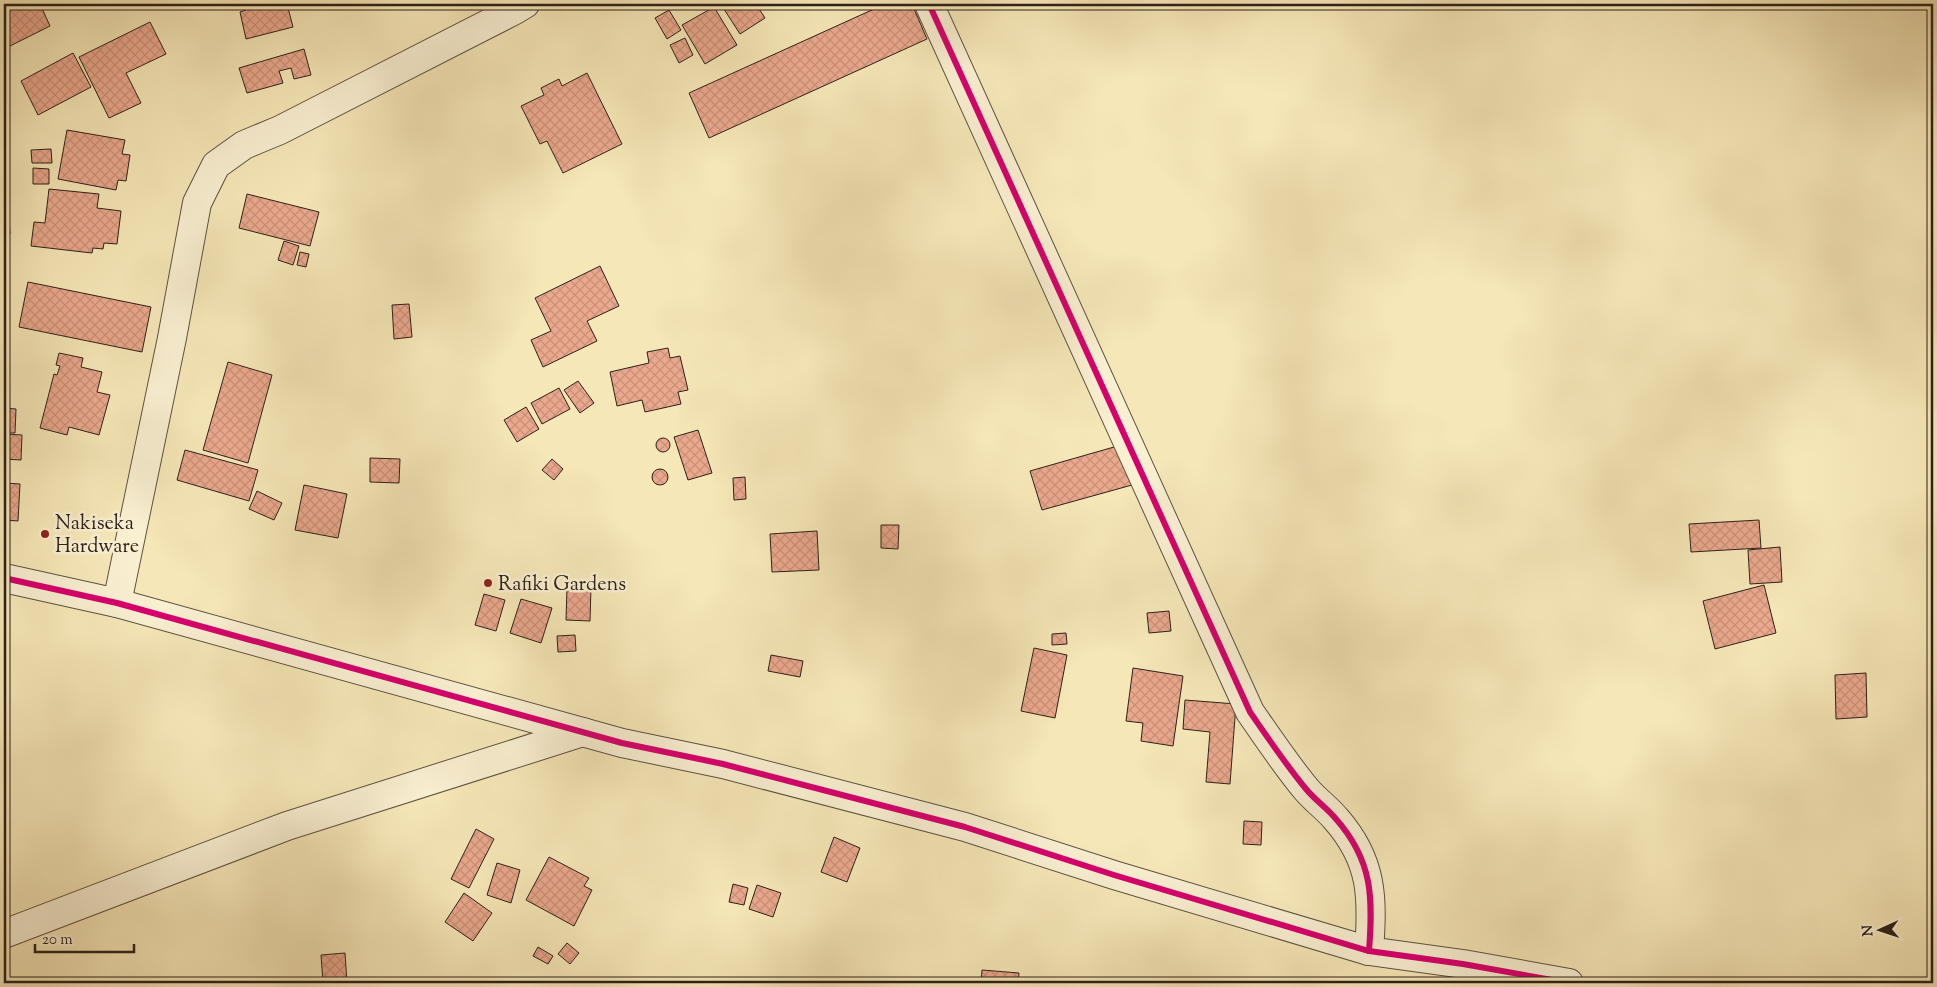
<svg xmlns="http://www.w3.org/2000/svg" width="1937" height="987" font-family="'Sorts Mill Goudy',serif">
<defs>
<pattern id="building-cross-hatch" width="8" height="8" patternUnits="userSpaceOnUse" patternTransform="scale(1.25)"><rect width="8" height="8" fill="#eaa88d"/><path d="M0 0l8 8M0 8l8-8" fill="none" stroke="#c99079"/></pattern>
</defs>
<rect width="100%" height="100%" fill="#f6e7b8"/>
<filter id="stains"><feTurbulence type="fractalNoise" baseFrequency=".004" numOctaves="4"/><feColorMatrix values="0 0 0 0 .2 0 0 0 0 .09 0 0 0 0 .02 0 0 0 .5 -.17"/></filter>
<radialGradient id="worn" r=".72"><stop offset=".6" stop-color="#630" stop-opacity="0"/><stop offset="1" stop-color="#630" stop-opacity=".3"/></radialGradient>
<!-- building -->
<g fill="url(#building-cross-hatch)" stroke="#2d2117">
<path d="M4 4H40L50 26 4 49Z"/>
<path d="M244 4H287L293 27 246 39 240 12 246 10Z"/>
<path d="M725 4H756L765 18 740 34 722 6Z"/>
<path d="M885 4H912L927 39 709 138 689 93Z"/>
<path d="M714 7 737 45 705 64 682 25Z"/>
<path d="M669 10 681 30 667 39 655 18Z"/>
<path d="M150 22 166 54 126 73 141 103 109 118 79 57Z"/>
<path d="M685 38 693 55 679 63 670 45Z"/>
<path d="M304 49 311 75 294 79 291 68 279 71 283 83 247 93 239 68Z"/>
<path d="M73 53 91 87 38 115 21 81Z"/>
<path d="M587 73 622 144 563 173 547 141 540 144 521 106 544 95 541 88 559 79 562 86Z"/>
<path d="M67 130 125 140 122 154 130 155 126 181 118 180 116 190 58 179Z"/>
<path d="M51 149 52 163H32L31 150Z"/>
<path d="M33 168 49 169V184H33Z"/>
<path d="M49 189 99 194 97 208 121 211 117 244 104 243 103 249 93 248 92 253 31 246 34 222 45 223Z"/>
<path d="M7 190 10 234 4 235V191Z"/>
<path d="M247 194 319 212 310 246 239 228Z"/>
<path d="M284 241 299 246 293 265 278 260Z"/>
<path d="M300 252 309 254 306 267 297 265Z"/>
<path d="M600 266 619 306 587 321 597 341 543 367 531 340 551 331 535 298Z"/>
<path d="M28 282 151 307 142 352 19 327Z"/>
<path d="M409 304 412 337 394 339 392 305Z"/>
<path d="M668 348 670 358 680 356 688 390 678 392 681 404 645 412 642 400 617 406 610 372 649 363 647 352Z"/>
<path d="M59 353 83 358 81 367 102 372 97 392 110 395 99 435 69 427 67 435 40 428 54 374 57 375 60 366 56 365Z"/>
<path d="M228 362 272 375 248 463 203 450Z"/>
<path d="M578 381 594 403 580 413 564 390Z"/>
<path d="M4 382 8 383 4 405Z"/>
<path d="M559 388 570 409 542 424 531 403Z"/>
<path d="M526 407 539 429 517 442 504 420Z"/>
<path d="M4 408 16 409 15 433H4Z"/>
<path d="M698 430 712 473 688 480 674 437Z"/>
<path d="M4 434 22 435 21 460 4 459Z"/>
<circle cx="663" cy="445" r="7"/>
<path d="M1121 445 1132 485 1042 510 1030 471Z"/>
<path d="M185 450 258 470 249 501 177 480Z"/>
<path d="M370 458 400 459 399 483 370 482Z"/>
<path d="M552 459 563 469 554 480 542 470Z"/>
<circle cx="660" cy="477" r="8"/>
<path d="M745 477 746 499 734 500 733 478Z"/>
<path d="M4 483 20 484 18 521 4 520Z"/>
<path d="M304 485 347 494 338 538 295 530Z"/>
<path d="M257 491 282 503 274 520 249 509Z"/>
<path d="M1759 520 1761 548 1691 552 1689 524Z"/>
<path d="M881 525H899L898 549 881 548Z"/>
<path d="M817 531 819 570 772 572 770 534Z"/>
<path d="M1780 547 1782 582 1750 584 1748 550Z"/>
<path d="M1764 585 1776 633 1715 649 1703 601Z"/>
<path d="M567 587H591L590 621 566 620Z"/>
<path d="M484 594 505 600 496 631 475 625Z"/>
<path d="M521 599 552 608 541 643 510 633Z"/>
<path d="M1169 611 1171 631 1149 633 1147 613Z"/>
<path d="M1066 633 1067 644 1052 645V634Z"/>
<path d="M575 635 576 651 558 652 557 636Z"/>
<path d="M1034 648 1067 655 1055 718 1021 711Z"/>
<path d="M771 655 803 661 800 677 768 671Z"/>
<path d="M1133 668 1183 676 1173 746 1141 741 1143 723 1126 721Z"/>
<path d="M1866 673 1867 717 1836 719 1835 675Z"/>
<path d="M1185 700 1236 704 1230 784 1206 782 1210 732 1183 729Z"/>
<path d="M1244 821 1262 822 1261 845 1243 844Z"/>
<path d="M476 829 494 839 469 888 451 879Z"/>
<path d="M834 837 860 848 847 882 821 872Z"/>
<path d="M549 857 589 878 584 886 592 890 574 926 526 900Z"/>
<path d="M497 863 520 870 511 903 487 895Z"/>
<path d="M733 884 748 888 744 905 729 902Z"/>
<path d="M757 885 781 893 773 917 749 909Z"/>
<path d="M464 893 492 913 473 941 445 922Z"/>
<path d="M567 943 579 953 570 964 558 954Z"/>
<path d="M538 947 553 956 548 964 533 956Z"/>
<path d="M345 953 347 983H323L321 955Z"/>
<path d="M982 970 1019 973 1018 983H981Z"/>
</g>
<g fill="none" stroke-linecap="round" stroke-linejoin="round">
<defs>
<g id="minor">
<path d="M929 4 1250 712C1268 738 1286 765 1306 789 1315 800 1327 808 1336 819 1373 861 1373 898 1369 951"/>
<path d="M117 603 172 338 197 203 216 165 244 145 280 130 515 10 525 4"/>
<path d="M4 934 287 826 583 732"/>
</g>
<path id="tertiary" d="M4 578 117 603 622 743 723 764 965 827 1114 875 1369 951 1463 964 1569 983"/>
</defs>
<!-- minor casing -->
<use href="#minor" stroke="#5f523f" stroke-width="30"/>
<!-- tertiary casing -->
<use href="#tertiary" stroke="#5f523f" stroke-width="30"/>
<!-- minor -->
<use href="#minor" stroke="#f9efd1" stroke-width="28"/>
<!-- tertiary -->
<use href="#tertiary" stroke="#f9efd1" stroke-width="28"/>
<defs>
<g id="cycleway">
<path d="M929 4 1250 712C1268 738 1286 765 1306 789 1315 800 1327 808 1336 819 1373 861 1373 898 1369 951"/>
<path d="M4 578 117 603 622 743 723 764 965 827 1114 875 1369 951 1463 964 1569 983"/>
</g>
</defs>
<!-- cycleway casing -->
<use href="#cycleway" stroke="#f9efd1" stroke-width="9"/>
<!-- cycleway -->
<use href="#cycleway" stroke="#d6006c" stroke-width="6"/>
</g>
<!-- markers -->
<g fill="#8f2418" stroke="#f9efd1" stroke-width="2">
<circle cx="45" cy="534" r="5"/>
<circle cx="488" cy="583" r="5"/>
</g>
<g text-anchor="middle" stroke-width="5" stroke-linejoin="round" paint-order="stroke">
<!-- poi labels -->
<g font-size="20" fill="#2d2117" stroke="#f9efd1" text-anchor="start">
<text x="55" y="529">Nakiseka<tspan x="55" dy="23">Hardware</tspan></text>
<text x="498" y="590">Rafiki Gardens</text>
</g>
</g>
<!-- margin -->
<rect width="1937" height="987" fill="none" stroke="#f6e7b8" stroke-width="20"/>
<rect x="5" y="5" width="1927" height="977" fill="none" stroke="#2d2117" stroke-width="2.5"/>
<rect x="10" y="10" width="1917" height="967" fill="none" stroke="#2d2117"/>
<!-- north arrow -->
<g transform="translate(1880 930) rotate(267)" stroke="#f9efd1" stroke-width="4" paint-order="stroke">
<path d="M0-4L9 19L0 12L-9 19Z" fill="#2d2117"/>
<text y="-8" font-size="14" font-weight="bold" text-anchor="middle" fill="#2d2117">N</text>
</g>
<!-- scale -->
<path d="M35 944v8h99v-8" fill="none" stroke="#2d2117" stroke-width="2.5"/>
<text x="42" y="944" font-size="15" fill="#2d2117" stroke="#f9efd1" stroke-width="4" paint-order="stroke">20 m</text>
<rect width="100%" height="100%" filter="url(#stains)"/>
<rect width="100%" height="100%" fill="url(#worn)"/>
</svg>
